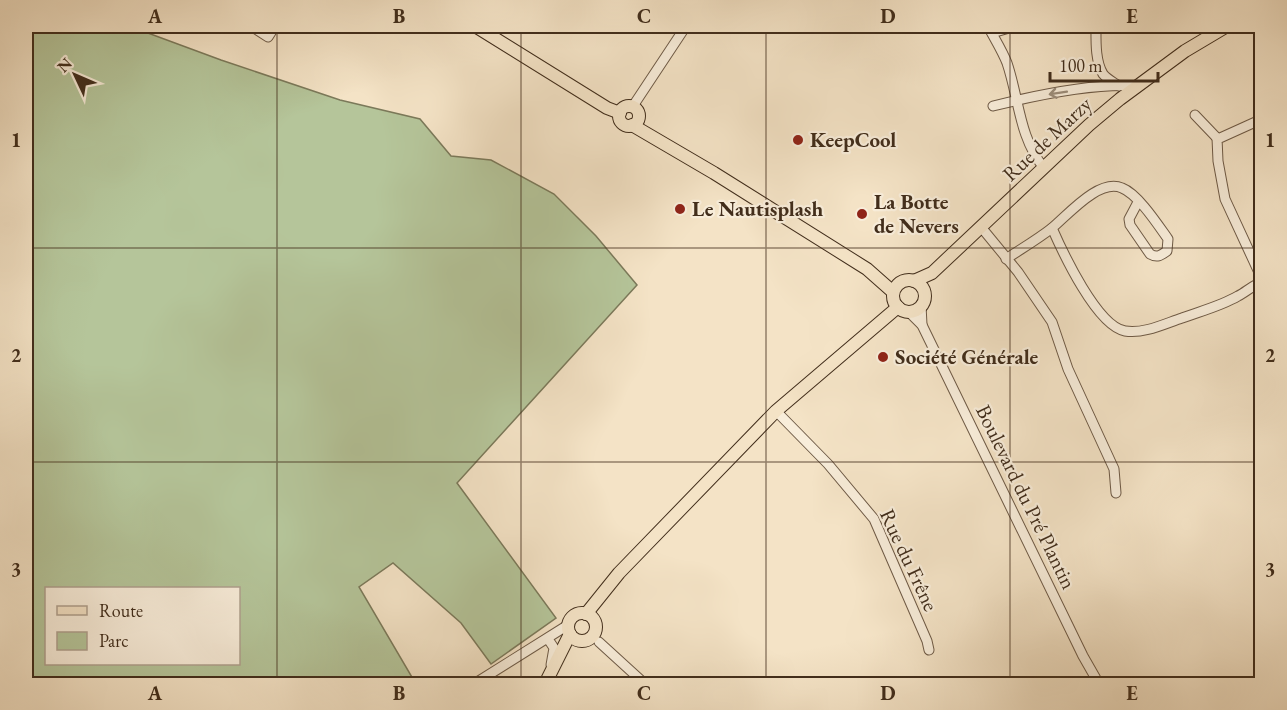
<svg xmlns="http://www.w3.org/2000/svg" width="1287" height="710" font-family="'EB Garamond',serif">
<rect width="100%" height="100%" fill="#f4e3c6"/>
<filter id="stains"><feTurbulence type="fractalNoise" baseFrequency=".00333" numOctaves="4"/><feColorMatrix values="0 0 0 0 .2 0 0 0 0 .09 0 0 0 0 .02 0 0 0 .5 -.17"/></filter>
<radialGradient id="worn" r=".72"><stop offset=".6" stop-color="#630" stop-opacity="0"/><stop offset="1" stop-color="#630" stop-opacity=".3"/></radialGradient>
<!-- green -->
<path fill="#b5c59a" stroke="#7b795a" stroke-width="1.5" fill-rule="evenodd" d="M26 26H129L221 60 340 100 420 119 451 156 491 160 554 194 596 236 637 285 457 483 556 618 491 664 461 623 393 563 359 587 416 684H26ZM46 588H238V664H46Z"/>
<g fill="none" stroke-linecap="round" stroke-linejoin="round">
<defs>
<g id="minor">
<path d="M251 26 268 37 275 26"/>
<path d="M988 26C994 38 1002 50 1007 63 1019 98 1019 138 1044 168"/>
<path d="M1096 26C1096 40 1095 61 1103 74 1107 79 1113 82 1119 86"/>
<path d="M992 33 1016 26"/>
<path d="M633 106 686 26"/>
<path d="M993 106C1033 96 1096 83 1137 86"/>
<path d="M1195 115 1217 138"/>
<path d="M1262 119 1220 138H1217L1218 161 1225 199 1262 279"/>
<path d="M981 227 1018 272 1052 322 1068 369 1114 469 1116 493"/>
<path d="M1052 228C1063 253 1097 326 1125 331 1144 334 1164 324 1182 318 1201 311 1221 306 1238 296 1246 292 1253 285 1262 282"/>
<path d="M1006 259C1021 249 1038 239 1052 228 1068 215 1099 178 1122 188 1138 194 1158 225 1168 239L1167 251C1160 256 1157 258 1150 254L1130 225 1129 219 1138 202"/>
<path d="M921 305 922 325"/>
<path d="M909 312 922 325 1083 656 1099 684"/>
<path d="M776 411 828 464 874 519 927 641 929 650"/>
<path d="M548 639 554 648 551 665"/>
<path d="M599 642 645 684"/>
<path d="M474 684 568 625"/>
</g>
<g id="major">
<path d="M475 26 607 108 620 113"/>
<circle cx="629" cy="116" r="10"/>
<path d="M632 125 714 173 867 269 893 292"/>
<circle cx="909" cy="296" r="16"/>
<path d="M914 281 932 273 1089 125 1120 99 1185 51 1227 26"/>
<circle cx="582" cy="627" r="14"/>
<path d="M586 614 619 573 776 411 898 307"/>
<path d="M545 684 570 634"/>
</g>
</defs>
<!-- minor casing -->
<use href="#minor" stroke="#6e5a46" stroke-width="11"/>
<!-- major casing -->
<use href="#major" stroke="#412d1b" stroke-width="14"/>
<!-- minor -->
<use href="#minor" stroke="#f8edda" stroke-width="9"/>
<!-- major -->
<use href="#major" stroke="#f4e3c6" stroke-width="12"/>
</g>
<!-- one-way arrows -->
<defs><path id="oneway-shaft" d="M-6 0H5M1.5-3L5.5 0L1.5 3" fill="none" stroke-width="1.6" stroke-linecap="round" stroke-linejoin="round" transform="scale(1.5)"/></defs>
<use stroke="#9c8d7a" href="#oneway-shaft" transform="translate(1058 93) rotate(171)"/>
<!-- grid -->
<path fill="none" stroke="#412d1b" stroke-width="1.5" stroke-opacity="0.55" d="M277 26V684M521 26V684M766 26V684M1010 26V684M26 248H1262M26 462H1262"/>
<!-- markers -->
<g fill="#8f2418" stroke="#f8edda" stroke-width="2">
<circle cx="798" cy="140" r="6"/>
<circle cx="680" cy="209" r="6"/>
<circle cx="862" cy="214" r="6"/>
<circle cx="883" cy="357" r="6"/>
</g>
<g text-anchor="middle" stroke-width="4.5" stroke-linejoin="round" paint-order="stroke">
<!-- street labels -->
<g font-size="21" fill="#412d1b" stroke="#f8edda">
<text transform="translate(1047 139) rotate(-43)" y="7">Rue de Marzy</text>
<text transform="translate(1026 497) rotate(64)" y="7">Boulevard du Pré Plantin</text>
<text transform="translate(909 560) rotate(65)" y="7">Rue du Frêne</text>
</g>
<!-- poi labels -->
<g font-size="21" font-weight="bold" fill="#412d1b" stroke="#f8edda" text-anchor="start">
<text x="810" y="147">KeepCool</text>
<text x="874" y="209">La Botte<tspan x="874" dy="24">de Nevers</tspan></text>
<text x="692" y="216">Le Nautisplash</text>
<text x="895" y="364">Société Générale</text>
</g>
</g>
<!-- margin -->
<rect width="1287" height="710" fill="none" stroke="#f4e3c6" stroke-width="66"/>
<!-- legend -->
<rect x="45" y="587" width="195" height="78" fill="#f8edda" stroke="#afa08e" stroke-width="1.5"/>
<rect x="57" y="606" width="30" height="9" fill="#f4e3c6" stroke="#afa08e" stroke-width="1.5"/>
<text x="99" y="617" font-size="18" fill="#412d1b">Route</text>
<rect x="57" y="632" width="30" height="18" fill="#b5c59a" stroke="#afa08e" stroke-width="1.5"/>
<text x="99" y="647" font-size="18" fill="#412d1b">Parc</text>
<!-- north arrow -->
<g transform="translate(75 75) rotate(314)" stroke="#f8edda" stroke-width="4.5" paint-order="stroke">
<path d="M0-4.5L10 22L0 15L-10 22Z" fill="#412d1b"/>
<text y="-9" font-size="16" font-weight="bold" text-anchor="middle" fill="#412d1b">N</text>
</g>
<!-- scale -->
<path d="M1050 72v9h108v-9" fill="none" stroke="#412d1b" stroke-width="3"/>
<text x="1059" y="72" font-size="18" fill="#412d1b" stroke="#f8edda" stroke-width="4.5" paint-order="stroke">100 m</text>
<rect x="33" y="33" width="1221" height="644" fill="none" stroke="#412d1b" stroke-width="2"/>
<g font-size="20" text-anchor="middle" font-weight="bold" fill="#412d1b">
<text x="155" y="23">A</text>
<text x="399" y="23">B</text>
<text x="644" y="23">C</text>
<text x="888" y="23">D</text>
<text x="1132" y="23">E</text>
<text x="16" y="147">1</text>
<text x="1270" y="147">1</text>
<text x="16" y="362">2</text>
<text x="1270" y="362">2</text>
<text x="16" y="576">3</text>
<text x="1270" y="576">3</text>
<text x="155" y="700">A</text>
<text x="399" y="700">B</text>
<text x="644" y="700">C</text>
<text x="888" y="700">D</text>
<text x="1132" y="700">E</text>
</g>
<rect width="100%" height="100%" filter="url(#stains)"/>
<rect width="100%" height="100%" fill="url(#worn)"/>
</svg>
